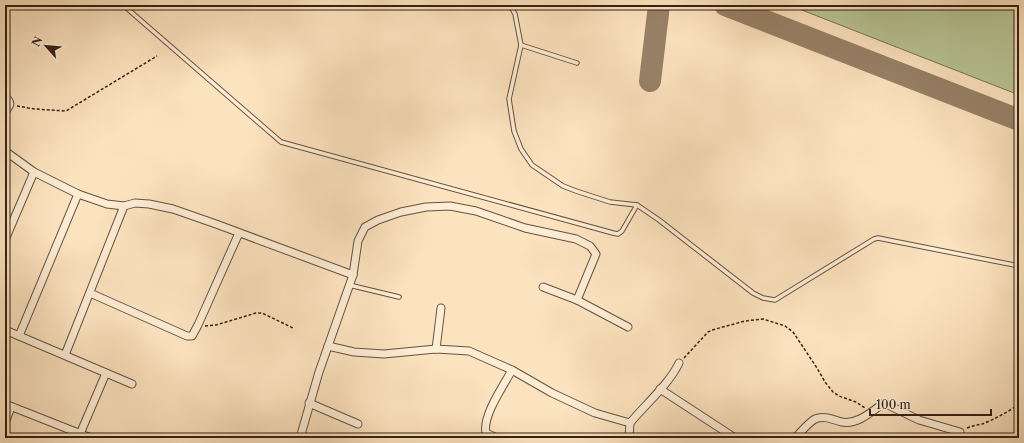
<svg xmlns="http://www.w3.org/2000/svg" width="1024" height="443" font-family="'Libre Caslon Text',serif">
<rect width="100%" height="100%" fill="#fce3bf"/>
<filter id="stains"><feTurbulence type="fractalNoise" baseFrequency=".005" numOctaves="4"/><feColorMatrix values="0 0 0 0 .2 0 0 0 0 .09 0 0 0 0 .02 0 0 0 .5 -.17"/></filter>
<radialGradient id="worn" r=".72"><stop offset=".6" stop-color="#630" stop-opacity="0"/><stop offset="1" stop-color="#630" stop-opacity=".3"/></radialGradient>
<!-- green -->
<path fill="#b8c597" stroke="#767454" d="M789 5H1019V95Z"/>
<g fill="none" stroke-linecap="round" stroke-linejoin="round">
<!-- taxiway -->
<g stroke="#988268" stroke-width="22">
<path d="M725 5 1019 120"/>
<path d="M650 81 659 5"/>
</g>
<defs>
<g id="service">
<path d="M123 5 281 142 613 233 618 234 622 231 637 205"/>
<path d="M510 5 515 14 521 45 509 99 514 131 521 149 532 165 563 186 576 191 610 202 637 205 659 220 753 293 763 298 775 300 874 239 878 238 1019 266"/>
<path d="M521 45 577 63"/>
<path d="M349 285 399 297"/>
</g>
<g id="minor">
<path d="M5 96 9 101 10 104 5 113"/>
<path d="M5 151 34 172 78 194 107 204 124 206 135 203 149 204 173 209 216 224 353 275"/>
<path d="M5 240 34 172"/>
<path d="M543 287 577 300 628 327"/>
<path d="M90 293 187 336H192L198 325 239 233"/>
<path d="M5 330 132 384"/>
<path d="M19 336 78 194"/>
<path d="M328 346 354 352 384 354 436 349 469 351 512 370 552 393 595 413 630 423"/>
<path d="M436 349 441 308"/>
<path d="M65 355 124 206"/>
<path d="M660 389 735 438"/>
<path d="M309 403 358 424"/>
<path d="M5 404 91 438"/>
<path d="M5 423 11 407"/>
<path d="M80 434 106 373"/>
<path d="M300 438 319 372 353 275 358 241 365 227 378 220 401 212 426 207 450 206 476 211 525 228 576 239 590 246 596 254 577 300"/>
<path d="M497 438 486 433C482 416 504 385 512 370"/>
<path d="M629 438 630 423C644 406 670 383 679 363"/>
<path d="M795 438C801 432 808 423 815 419 825 415 833 420 842 422 858 425 872 411 884 403L919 420 960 432"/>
</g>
</defs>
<!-- service casing -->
<use href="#service" stroke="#66523d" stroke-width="5.5"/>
<!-- minor casing -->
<use href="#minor" stroke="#66523d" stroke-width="9"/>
<!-- path -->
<g stroke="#342212" stroke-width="1.5" stroke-dasharray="3 2" stroke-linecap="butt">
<path d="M17 106 35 109 66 111 157 56"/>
<path d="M205 326 216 325 256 313H262L293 328"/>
<path d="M684 358 708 332 712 330 745 321 763 319 785 326 793 332 817 368 825 382 833 392 839 396 856 402 865 408"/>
<path d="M967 428C972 426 977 425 982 424 993 420 1010 411 1019 404"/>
</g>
<!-- service -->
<use href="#service" stroke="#fdedd5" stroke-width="3.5"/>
<!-- minor -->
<use href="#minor" stroke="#fdedd5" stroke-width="7"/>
</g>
<!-- margin -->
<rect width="1024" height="443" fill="none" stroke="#fce3bf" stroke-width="20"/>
<rect x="6" y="6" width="1012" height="431" fill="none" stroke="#342212" stroke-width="2"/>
<rect x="10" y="10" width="1004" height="423" fill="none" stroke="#342212"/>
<!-- north arrow -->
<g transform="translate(46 46) rotate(297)" stroke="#fdedd5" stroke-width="3" paint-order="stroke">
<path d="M0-3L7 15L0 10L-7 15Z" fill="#342212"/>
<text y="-6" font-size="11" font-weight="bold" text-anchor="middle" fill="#342212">N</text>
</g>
<!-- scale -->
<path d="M870 409v6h121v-6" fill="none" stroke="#342212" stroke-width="2"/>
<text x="876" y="409" font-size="12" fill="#342212" stroke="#fdedd5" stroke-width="3" paint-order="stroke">100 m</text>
<rect width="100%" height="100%" filter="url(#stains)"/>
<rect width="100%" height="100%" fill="url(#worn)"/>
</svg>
